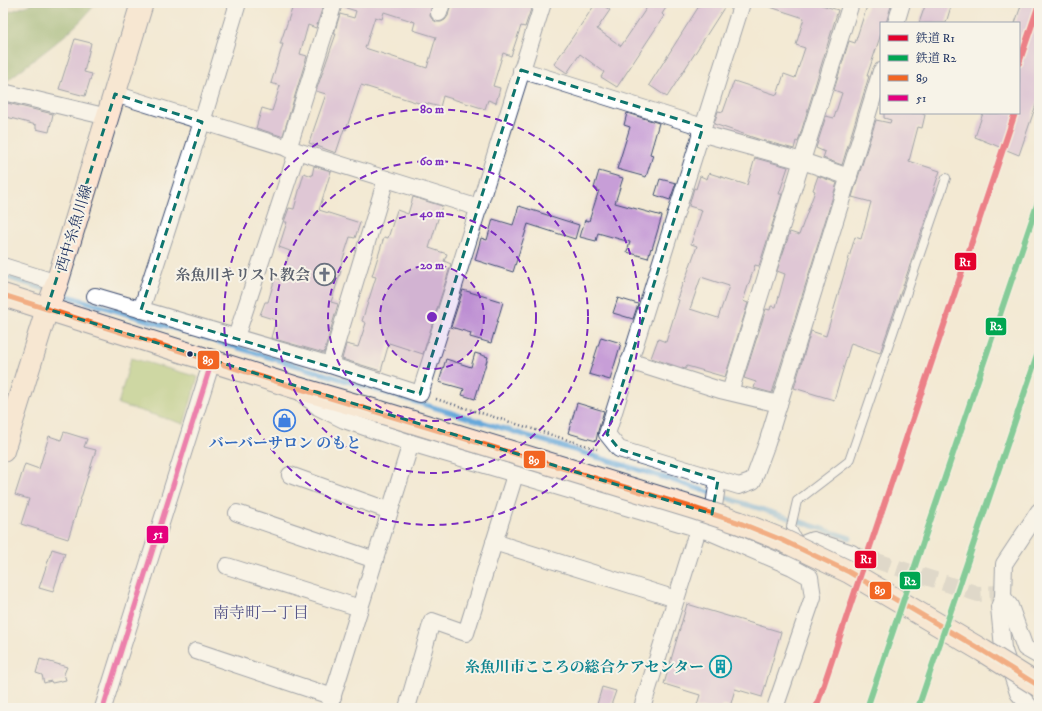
<svg xmlns="http://www.w3.org/2000/svg" width="1042" height="711" font-family="'IM FELL DW Pica','Noto Serif JP',serif">
<rect width="100%" height="100%" fill="#f7f3e8"/>
<filter id="ink" filterUnits="userSpaceOnUse"><feTurbulence type="fractalNoise" baseFrequency=".025" numOctaves="2"/><feDisplacementMap in="SourceGraphic" scale="8" xChannelSelector="R" yChannelSelector="G"/><feConvolveMatrix kernelMatrix="1 2 1 2 8 2 1 2 1" color-interpolation-filters="sRGB"/></filter>
<filter id="wash" filterUnits="userSpaceOnUse"><feTurbulence type="fractalNoise" baseFrequency=".012" numOctaves="4" result="noise"/><feDisplacementMap in="SourceGraphic" scale="16" xChannelSelector="R" yChannelSelector="G"/><feGaussianBlur stdDeviation="0.9" result="paint"/><feColorMatrix in="noise" values="0 0 0 0 0 0 0 0 0 0 0 0 0 0 0 0 0 1.4 0 .05"/><feComposite in="paint" operator="in"/></filter>
<g filter="url(#wash)">
<rect width="100%" height="100%" fill="#f3e9d3"/>
<!-- green -->
<path fill="#a2c068" stroke="#5e7863" d="M131 358 198 377 184 424 118 404Z"/>
<!-- forest -->
<path fill="#81a65c" stroke="#4e6a5d" d="M34 3H96C75 32 35 58 7 81L3 82V14Z"/>
<g fill="none" stroke-linecap="round" stroke-linejoin="round">
<!-- stream -->
<g stroke="#66a8da" stroke-width="5">
<path d="M3 276 48 290"/>
<path d="M58 293 669 479 850 538"/>
</g>
</g>
<g id="blocks">
<!-- building -->
<g fill="#c79ed7" fill-rule="evenodd">
<path d="M294 3H324L316 28 308 25 300 54 307 56 283 135 281 136 256 128 262 108 272 111 280 86 271 83 283 44H280Z"/>
<path d="M343 3H432L430 16 432 19 436 22H441L445 20 448 16 451 3H533L525 27 521 26 511 56 503 53 493 86 500 88 496 103 488 100 485 109 443 96 440 107 425 103V105L361 85 346 130 344 129 336 153 309 143 326 94 316 91 336 34H334L340 14 354 18 356 11 343 7ZM384 12 415 22 413 30 436 37 427 68 365 48 375 17 382 19Z"/>
<path d="M596 3H599L610 10 597 29 621 46 650 3H669L662 14 664 16 617 87 601 77 604 72 580 54 567 73 554 64Z"/>
<path d="M701 3H727L667 97 649 85Z"/>
<path d="M768 3H815L838 10 798 142 796 141 794 149 761 140 714 124 718 111 723 112 734 81 777 95 784 74 795 78 805 48 796 45 804 18 767 6Z"/>
<path d="M868 3H892L886 23H881V34L867 76H869L842 165 823 158 825 152 816 148 826 116 834 118 842 93 834 90 849 41 855 43Z"/>
<path d="M926 3H952L946 23H919Z"/>
<path d="M1022 3H1039V96L1019 155 975 137 983 113H1019V23H1015Z"/>
<path d="M75 39 91 43 84 72 92 74 85 96 59 89Z"/>
<path d="M3 102 53 114 49 132 36 129V125L3 116Z"/>
<path d="M627 113 659 123 650 154 653 155 646 177 617 169 630 127 624 125Z"/>
<path d="M884 113H921L925 115 922 128 918 127 909 161 940 171 933 191 935 192 880 353 851 343 834 400 794 388 811 331 826 336 855 237 861 239 871 202 852 197 876 120 890 123 891 120 884 118Z"/>
<path d="M755 158 788 167 779 194H782L759 266 755 265 743 301 748 303 725 377 687 366 685 369 651 358 658 339 666 342 679 300 677 299 683 282 684 283 697 246 691 244 702 210 689 206 694 188 696 189 700 176 707 179 709 173 747 185ZM701 277 729 286 718 318 690 309Z"/>
<path d="M314 166 331 171 319 210 360 223 355 238 350 237 339 271H341L331 302 338 304 324 353 271 338 276 320 260 315 265 302H268L275 278 281 280 290 251 279 247 287 222H284L289 208 294 209 304 173 312 176Z"/>
<path d="M599 171 623 178 615 203 662 216 652 249 651 248 648 258 627 252 630 242 598 233 596 241 580 237 585 220 589 221 599 190 594 188Z"/>
<path d="M818 176 837 183 772 393 754 388 756 382 744 378 766 309 770 310 771 306 776 307 785 274 777 271 790 232 799 235 815 191 813 190Z"/>
<path d="M660 179 676 183 670 200 655 195Z"/>
<path d="M413 197 442 206 429 248 447 254 444 261 451 264 423 354 389 343 381 371 342 359 346 344 358 347 366 323 362 321 376 277 372 276 384 237 388 238 397 210 408 214Z"/>
<path d="M519 206 579 225 575 239 528 224 513 272 475 260 481 238 487 240 493 219 513 225Z"/>
<path d="M463 290 503 302 491 343 470 337 471 333 451 327Z"/>
<path d="M618 298 638 304 633 319 613 313Z"/>
<path d="M601 337 621 343 610 380 589 374Z"/>
<path d="M475 353 488 357 475 399 462 395 464 389 439 382 446 359 471 367Z"/>
<path d="M577 403 604 411 598 431 596 441 568 433Z"/>
<path d="M64 432 87 439 84 447 96 450 68 539 21 524 29 499 15 495 25 464 39 469 49 436 61 440Z"/>
<path d="M52 549 65 553 53 592 39 588Z"/>
<path d="M687 604 781 632 762 697 735 689 730 707 722 705V708H696L700 695 664 684Z"/>
<path d="M40 659 67 667 64 674 66 680 52 683 51 681 44 683 42 675 36 673Z"/>
<path d="M602 687 616 691 610 708H596Z"/>
</g>
</g>
</g>
<g filter="url(#ink)">
<use href="#blocks" fill-opacity="0" stroke="#3b4b70" stroke-width="1"/>
<g fill="none" stroke-linecap="round" stroke-linejoin="round">
<!-- street-tunnel -->
<path stroke="#c8c4bc" stroke-width="16" stroke-dasharray="16 8" stroke-linecap="butt" d="M852 553 978 594 1003 593"/>
<defs>
<path id="lane" d="M799 542 791 527 797 501 849 461 946 178"/>
<g id="street">
<path d="M742 3 607 434 619 449 739 486 753 481 767 443 881 71"/>
<path d="M439 13 442 3"/>
<path d="M896 23 902 3"/>
<path d="M521 70 703 127"/>
<path d="M3 92 108 117"/>
<path d="M115 94 479 208"/>
<path d="M700 133 802 161 849 177"/>
<path d="M288 149 334 3"/>
<path d="M3 266 57 283"/>
<path d="M95 296 330 365 420 394 543 3"/>
<path d="M141 310 202 122 238 3"/>
<path d="M236 337 297 152"/>
<path d="M629 361 720 390 779 404"/>
<path d="M330 365 386 179"/>
<path d="M299 391 318 407 344 420 411 443 710 532 792 567 810 577 813 597 775 708"/>
<path d="M730 392 851 3"/>
<path d="M290 475 390 511"/>
<path d="M237 513 375 560"/>
<path d="M711 525 718 480"/>
<path d="M494 542 676 599"/>
<path d="M796 555 800 545 813 540 852 553"/>
<path d="M227 566 360 608"/>
<path d="M1003 597 1010 606 1025 648 1039 656"/>
<path d="M196 651 333 697"/>
<path d="M103 708 212 361"/>
<path d="M329 708 411 443"/>
<path d="M407 708 432 621 466 633 515 475"/>
<path d="M642 708 698 529"/>
<path d="M1031 708 1018 693 1003 648 999 607 1003 597 1004 564 1039 511"/>
</g>
<g id="secondary">
<path d="M3 295 294 387 380 412"/>
<path d="M3 451 47 309 57 283 142 3"/>
</g>
</defs>
<!-- lane casing -->
<use href="#lane" stroke="#3b4b70" stroke-width="10"/>
<!-- street casing -->
<use href="#street" stroke="#3b4b70" stroke-width="18"/>
<!-- secondary casing -->
<use href="#secondary" stroke="#3b4b70" stroke-width="24"/>
<!-- path -->
<path stroke="#3b4b70" stroke-width="2.5" stroke-dasharray="1 3" stroke-linecap="butt" d="M436 399 597 449"/>
<!-- lane -->
<use href="#lane" stroke="#fff" stroke-width="8"/>
<!-- street -->
<use href="#street" stroke="#fff" stroke-width="16"/>
<!-- secondary -->
<use href="#secondary" stroke="#fde4d1" stroke-width="22"/>
<defs>
<path id="secondary-bridge" d="M380 412 694 508 740 523 782 540 849 572 983 651 1039 686"/>
</defs>
<!-- secondary-bridge casing -->
<use href="#secondary-bridge" stroke="#3b4b70" stroke-width="24" stroke-linecap="butt"/>
<!-- secondary-bridge -->
<use href="#secondary-bridge" stroke="#fde4d1" stroke-width="22"/>
<defs>
<path id="bus-1" d="M3 295 294 387 694 508 740 523 782 540 849 572 983 651 1039 686"/>
<path id="bus-2" d="M103 708 212 361"/>
</defs>
<!-- bus-1 casing -->
<use href="#bus-1" stroke="#f7f3e8" stroke-width="8"/>
<!-- bus-2 casing -->
<use href="#bus-2" stroke="#f7f3e8" stroke-width="8"/>
<!-- bus-1 -->
<use href="#bus-1" stroke="#f26522" stroke-width="5"/>
<!-- bus-2 -->
<use href="#bus-2" stroke="#e5007d" stroke-width="5"/>
<defs>
<g id="rail-1">
<path d="M1019 63 1039 4"/>
<path d="M816 708 1015 113"/>
</g>
<g id="rail-2">
<path d="M867 708 1039 199"/>
<path d="M918 708 1039 350"/>
</g>
</defs>
<!-- rail-1 casing -->
<use href="#rail-1" stroke="#f7f3e8" stroke-width="9"/>
<!-- rail-2 casing -->
<use href="#rail-2" stroke="#f7f3e8" stroke-width="9"/>
<!-- rail-1 -->
<use href="#rail-1" stroke="#e4002b" stroke-width="6"/>
<!-- rail-2 -->
<use href="#rail-2" stroke="#00a651" stroke-width="6"/>
</g>
</g>
<!-- marked area -->
<path d="M0 0H1042V711H0ZM521 70 703 127 607 434 619 449 718 480 712 514 47 309 115 94 202 122 141 310 420 394Z" fill="#f3e9d3" fill-opacity=".55" fill-rule="evenodd"/>
<path fill="none" stroke="#0f766e" stroke-width="3" stroke-dasharray="8 5" stroke-linejoin="round" d="M521 70 703 127 607 434 619 449 718 480 712 514 47 309 115 94 202 122 141 310 420 394Z"/>
<!-- distance rings -->
<circle cx="432" cy="317" r="52" fill="#7b2cbf" fill-opacity=".12"/>
<g fill="none" stroke="#7b2cbf" stroke-width="2" stroke-dasharray="7 5">
<circle cx="432" cy="317" r="52"/>
<circle cx="432" cy="317" r="104"/>
<circle cx="432" cy="317" r="156"/>
<circle cx="432" cy="317" r="208"/>
</g>
<!-- icons -->
<defs>
<symbol id="church-ring" viewBox="-11 -11 22 22"><circle r="9.5" fill="#f7f3e8" stroke="#6b7280" stroke-width="1.5"/><path d="M-1.2-6h2.4v3.5h3.3v2.4h-3.3V6h-2.4V-.1h-3.3v-2.4h3.3Z" fill="#6b7280"/></symbol>
<symbol id="shop-ring" viewBox="-11 -11 22 22"><circle r="9.5" fill="#f7f3e8" stroke="#3f7fe0" stroke-width="1.5"/><path d="M-5-2.5h2.3a2.7 3.5 0 0 1 5.4 0H5L5.5 6h-11ZM-1.5-2.5h3a1.5 2.3 0 0 0-3 0Z" fill="#3f7fe0"/></symbol>
<symbol id="building-ring" viewBox="-11 -11 22 22"><circle r="9.5" fill="#f7f3e8" stroke="#0f9aa8" stroke-width="1.5"/><path d="M-4-6H4V6H1V3H-1V6H-4ZM-2.5-4.3h1.7v1.8h-1.7ZM.8-4.3h1.7v1.8H.8ZM-2.5-1h1.7V.8h-1.7ZM.8-1h1.7V.8H.8Z" fill="#0f9aa8"/></symbol>
</defs>
<g fill-rule="evenodd">
<use href="#church-ring" x="312" y="262" width="25" height="25"/>
<use href="#shop-ring" x="272" y="408" width="25" height="25"/>
<use href="#building-ring" x="708" y="654" width="25" height="25"/>
</g>
<!-- markers -->
<circle fill="#1b2f5e" stroke="#f7f3e8" stroke-width="1.5" cx="190" cy="354" r="3.5"/>
<g text-anchor="middle" stroke-width="4" stroke-linejoin="round" paint-order="stroke">
<!-- street labels -->
<g font-size="15" fill="#1b2f5e" stroke="#f7f3e8">
<text transform="translate(74 228) rotate(-73)" y="5">西中糸魚川線</text>
</g>
<!-- worship labels -->
<g font-size="15" font-weight="bold" fill="#5b616d" stroke="#f7f3e8" text-anchor="end">
<text x="310" y="280">糸魚川キリスト教会</text>
</g>
<!-- shop labels -->
<g font-size="15" font-weight="bold" fill="#366cbe" stroke="#f7f3e8">
<text x="285" y="448">バーバーサロン のもと</text>
</g>
<!-- culture labels -->
<g font-size="15" font-weight="bold" fill="#0d838f" stroke="#f7f3e8" text-anchor="end">
<text x="704" y="672">糸魚川市こころの総合ケアセンター</text>
</g>
<!-- neighbourhood labels -->
<g font-size="16" fill="#575688" stroke="#f7f3e8">
<text x="261" y="618">南寺町一丁目</text>
</g>
</g>
<circle cx="432" cy="317" r="6" fill="#7b2cbf" stroke="#f7f3e8" stroke-width="2"/>
<g font-size="12" text-anchor="middle" font-weight="bold" fill="#7b2cbf" stroke="#f7f3e8" stroke-width="4" stroke-linejoin="round" paint-order="stroke">
<text x="432" y="113">80 m</text>
<text x="432" y="165">60 m</text>
<text x="432" y="217">40 m</text>
<text x="432" y="269">20 m</text>
</g>
<g stroke="#f7f3e8" stroke-width="1.5">
<rect x="954" y="252" width="23" height="19" rx="4" fill="#e4002b"/>
<rect x="985" y="317" width="22" height="19" rx="4" fill="#00a651"/>
<rect x="197" y="350" width="23" height="20" rx="4" fill="#f26522"/>
<rect x="523" y="450" width="23" height="19" rx="4" fill="#f26522"/>
<rect x="146" y="525" width="23" height="19" rx="4" fill="#e5007d"/>
<rect x="854" y="550" width="23" height="19" rx="4" fill="#e4002b"/>
<rect x="899" y="571" width="22" height="19" rx="4" fill="#00a651"/>
<rect x="869" y="581" width="23" height="19" rx="4" fill="#f26522"/>
</g>
<g font-size="11" text-anchor="middle" font-weight="bold" fill="#fff">
<text x="965" y="266">R1</text>
<text x="996" y="330">R2</text>
<text x="208" y="364">89</text>
<text x="534" y="464">89</text>
<text x="158" y="538">51</text>
<text x="866" y="563">R1</text>
<text x="910" y="585">R2</text>
<text x="880" y="594">89</text>
</g>
<!-- margin -->
<rect width="1042" height="711" fill="none" stroke="#f7f3e8" stroke-width="16"/>
<!-- legend -->
<rect x="880" y="22" width="140" height="92" fill="#f7f3e8" stroke="#9fa5b1"/>
<rect x="888" y="35" width="20" height="6" fill="#e4002b" stroke="#9fa5b1"/>
<text x="916" y="42" font-size="12" fill="#1b2f5e">鉄道 R1</text>
<rect x="888" y="55" width="20" height="6" fill="#00a651" stroke="#9fa5b1"/>
<text x="916" y="62" font-size="12" fill="#1b2f5e">鉄道 R2</text>
<rect x="888" y="75" width="20" height="6" fill="#f26522" stroke="#9fa5b1"/>
<text x="916" y="82" font-size="12" fill="#1b2f5e">89</text>
<rect x="888" y="95" width="20" height="6" fill="#e5007d" stroke="#9fa5b1"/>
<text x="916" y="102" font-size="12" fill="#1b2f5e">51</text>
</svg>
